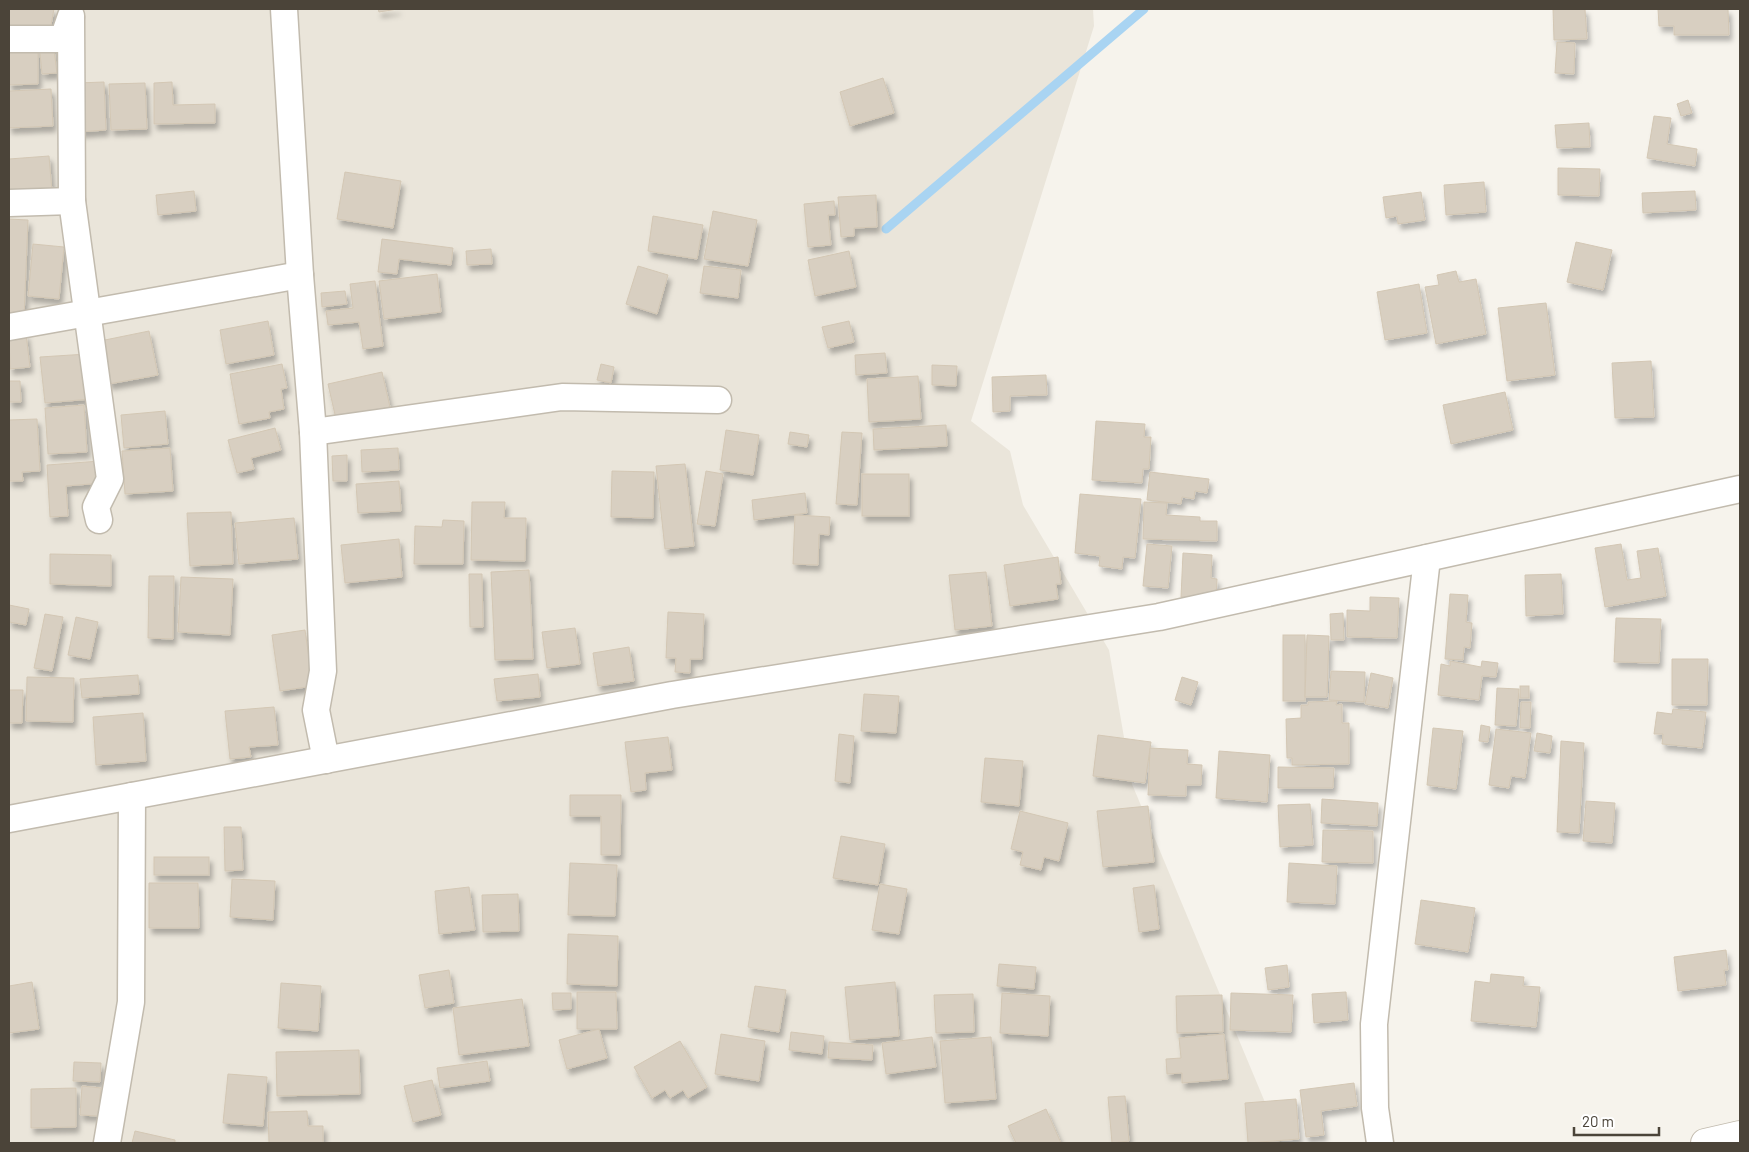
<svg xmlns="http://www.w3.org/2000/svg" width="1749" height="1152" font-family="Barlow,sans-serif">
<defs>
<filter id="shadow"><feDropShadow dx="3" dy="5.5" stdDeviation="2.5" flood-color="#0004"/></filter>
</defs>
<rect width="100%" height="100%" fill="#f6f3ec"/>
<!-- residential -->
<path fill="#eae5da" d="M9 9H1093L1094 26 971 421 1010 451 1023 505 1109 650 1132 784 1282 1143H9Z"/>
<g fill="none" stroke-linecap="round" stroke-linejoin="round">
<!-- stream -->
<path stroke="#a9d4f2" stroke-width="9" d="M886 229 1144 9"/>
</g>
<!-- building -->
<g fill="#d8cfc1" stroke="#d3c7b4" filter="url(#shadow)">
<path d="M9 9H54L49 36 9 29Z"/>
<path d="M378 9H398L379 12Z"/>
<path d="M1553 9H1585L1587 39 1554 40Z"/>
<path d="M1658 9H1728L1729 35H1674V26H1659Z"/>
<path d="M53 42 57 73 42 74 39 43Z"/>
<path d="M1557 42 1575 43 1574 74 1555 73Z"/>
<path d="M9 44H38V84L9 85Z"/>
<path d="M883 78 894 113 850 126 840 92Z"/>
<path d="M104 82 106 130 79 132 77 83Z"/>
<path d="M172 82 173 105 215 104V123L154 124V83Z"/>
<path d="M145 83 147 129 111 130 109 84Z"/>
<path d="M51 89 53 126 9 128V91Z"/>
<path d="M1688 100 1692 113 1681 116 1677 104Z"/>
<path d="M1654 116 1671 118 1667 144 1697 149 1695 166 1647 158Z"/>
<path d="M1589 123 1590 147 1557 148 1555 125Z"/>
<path d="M49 156 52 192 9 195V159Z"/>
<path d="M1558 168 1600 169 1599 196 1558 195Z"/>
<path d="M345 172 401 181 393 228 337 219Z"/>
<path d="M1484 182 1486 212 1446 215 1444 185Z"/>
<path d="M194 191 196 211 158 215 156 195Z"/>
<path d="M1695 191 1696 210 1643 213 1642 193Z"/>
<path d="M1421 192 1425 220 1398 224 1397 216 1386 218 1383 197Z"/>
<path d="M876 195 877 227 854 228V236L841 237 838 197Z"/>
<path d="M834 201 835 215H828L831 245 808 247 804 204Z"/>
<path d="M713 211 757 220 748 266 704 259Z"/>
<path d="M653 216 703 225 697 259 648 251Z"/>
<path d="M9 219 28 220 24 318H9Z"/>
<path d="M382 239 453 248 451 265 399 259 397 274 378 272Z"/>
<path d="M1576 242 1612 250 1603 290 1567 282Z"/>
<path d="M33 244 64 247 59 299 28 296Z"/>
<path d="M491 249 492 264 467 265 466 251Z"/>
<path d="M849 251 856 287 815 296 808 260Z"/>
<path d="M638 266 668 275 657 314 626 304Z"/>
<path d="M704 266 741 270 738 298 700 293Z"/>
<path d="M1456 271 1459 282 1476 279 1486 334 1436 344 1425 287 1439 285 1437 275Z"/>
<path d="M437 274 441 312 384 319 379 281Z"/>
<path d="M375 281 383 346 363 349 359 322 328 325 326 311 353 308 350 284Z"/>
<path d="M1419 284 1427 333 1385 340 1377 292Z"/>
<path d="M345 291 347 304 322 307 321 293Z"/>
<path d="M1546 303 1555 375 1507 381 1498 308Z"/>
<path d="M268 321 274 355 226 364 220 330Z"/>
<path d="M849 321 854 342 828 348 822 327Z"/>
<path d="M149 331 158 375 109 384 100 341Z"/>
<path d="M26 334 30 367 10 369 9 336Z"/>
<path d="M885 353 887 373 856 375 855 355Z"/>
<path d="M87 354 91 399 45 403 40 357Z"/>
<path d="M1651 361 1654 417 1615 418 1612 363Z"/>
<path d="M282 364 287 388 281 389 284 409 269 412 270 418 239 424 230 374Z"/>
<path d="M601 364 614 367 611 383 597 380Z"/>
<path d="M932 365 957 366 956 386 932 385Z"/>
<path d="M382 372 390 407 336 419 328 384Z"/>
<path d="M1046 375 1047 395 1010 396V411L993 412 992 377Z"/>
<path d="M918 376 921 419 869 422 867 379Z"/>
<path d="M9 381H20L21 402H9Z"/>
<path d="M1505 392 1513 430 1451 444 1443 405Z"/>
<path d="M84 405 87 452 48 454 45 408Z"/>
<path d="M165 411 168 444 124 448 121 415Z"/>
<path d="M37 419 40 471 22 472 23 481H9V420Z"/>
<path d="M1096 421 1145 424 1144 437H1151L1149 469H1143L1142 483 1092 480Z"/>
<path d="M946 425 947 446 874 450 873 429Z"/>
<path d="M275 428 281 450 251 458 254 469 237 473 228 440Z"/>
<path d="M726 430 759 435 753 475 720 470Z"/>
<path d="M790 432 809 435 807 447 788 444Z"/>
<path d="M842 432 862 433 857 505 836 504Z"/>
<path d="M170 448 173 491 125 494 122 451Z"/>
<path d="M398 448 399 470 362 472 361 450Z"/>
<path d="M347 455V481H333L332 456Z"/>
<path d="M100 461 102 483 66 486 68 516 50 517 47 465Z"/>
<path d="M685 464 694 546 665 549 656 466Z"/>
<path d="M612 471 654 472 653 518 611 517Z"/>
<path d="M706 471 723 474 715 526 697 524Z"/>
<path d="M1150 472 1209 479 1207 493 1195 491 1194 499 1182 497 1181 504 1147 500Z"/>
<rect x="862" y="474" width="47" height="42"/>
<path d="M399 481 401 511 358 513 356 484Z"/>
<path d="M805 493 807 513 754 520 752 500Z"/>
<path d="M1080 494 1141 499 1135 558 1123 557 1122 569 1099 566 1100 556 1075 553Z"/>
<path d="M472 502H505L504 518H526L525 561 471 560Z"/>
<path d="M1144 502 1167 503 1166 515 1200 517V521H1217V541L1143 539Z"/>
<path d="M231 512 233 564 190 566 187 513Z"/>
<path d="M795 515 830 517 829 535 819 534 818 565 793 564Z"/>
<path d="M294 518 298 559 239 564 235 523Z"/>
<path d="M443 520 464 521 463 564H414L415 526 442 527Z"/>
<path d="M399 539 402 577 345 583 341 545Z"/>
<path d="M1147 544 1172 546 1168 588 1143 586Z"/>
<path d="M1621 544 1627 580 1641 578 1637 551 1658 548 1666 596 1605 607 1595 548Z"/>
<path d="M1183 553 1212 555 1211 578 1217 579 1216 599 1181 597Z"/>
<path d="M50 554 111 555V586L50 584Z"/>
<path d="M1058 557 1061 584H1056L1058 599 1010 606 1004 565Z"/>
<path d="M529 570 533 659 495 660 491 572Z"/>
<path d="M986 572 992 626 955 630 949 575Z"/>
<path d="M469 574H482L483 627H470Z"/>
<path d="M1561 574 1563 614 1526 616 1525 575Z"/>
<path d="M149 576H174L173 639 148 638Z"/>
<path d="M181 577 233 579 230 635 178 632Z"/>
<path d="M1450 594 1468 595 1466 622 1472 623 1470 648 1464 647 1463 660 1445 659Z"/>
<path d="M1370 597 1399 598 1397 638 1347 637V610L1370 611Z"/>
<path d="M9 605 29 609 26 625 9 622Z"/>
<path d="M668 612 704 614 702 659H690V673L675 672 676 658H666Z"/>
<path d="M1343 613 1344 640H1331L1330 614Z"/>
<path d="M45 614 63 617 52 671 34 668Z"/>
<path d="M76 617 98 622 90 659 68 655Z"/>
<path d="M1616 618 1661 619 1659 663 1614 662Z"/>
<path d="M575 628 580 664 547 668 542 632Z"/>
<path d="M305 630 313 686 280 691 272 635Z"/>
<rect x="1283" y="635" width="22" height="66"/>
<path d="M1307 635 1329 636 1327 697H1305Z"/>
<path d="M629 647 634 681 598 686 593 653Z"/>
<path d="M1672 659H1708L1707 705H1672Z"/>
<path d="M1450 661 1481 667 1482 661 1498 663 1496 677 1482 676 1479 700 1438 695 1441 664 1450 666Z"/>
<path d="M1331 671 1365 672 1364 702 1329 700Z"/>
<path d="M1371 673 1393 678 1388 708 1365 704Z"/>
<path d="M538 674 540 697 497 701 494 679Z"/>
<path d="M138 675 139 694 82 698 80 679Z"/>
<path d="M27 677 74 678 73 722 26 721Z"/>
<path d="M1182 677 1198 682 1191 705 1175 700Z"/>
<rect x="1520" y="686" width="9" height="12"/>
<path d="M1497 688 1519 689 1516 726 1495 725Z"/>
<path d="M9 690H23L22 723H9Z"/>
<path d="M864 694 899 696 896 733 861 731Z"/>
<path d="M1337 701 1336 705 1342 704V723H1349V764L1292 765V758H1287L1286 719 1301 718V705H1308V702Z"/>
<path d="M1521 702H1531L1530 728H1520Z"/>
<path d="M274 707 278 745 249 747 251 757 230 759 225 711Z"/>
<path d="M1673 709 1706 712 1702 748 1662 744 1663 734H1654L1657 712 1672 714Z"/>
<path d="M143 713 146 761 96 765 93 717Z"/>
<path d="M1481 725 1490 727 1488 742 1479 741Z"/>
<path d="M1433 728 1463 731 1456 789 1427 785Z"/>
<path d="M1496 729 1531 733 1525 778 1511 776 1509 788 1489 785Z"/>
<path d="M1537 733 1552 736 1550 753 1534 751Z"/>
<path d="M839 734 854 736 850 783 835 781Z"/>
<path d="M1098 735 1151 742 1145 783 1093 776Z"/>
<path d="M668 737 672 770 645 773 646 790 631 792 625 742Z"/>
<path d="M1561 741 1584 743 1579 833 1557 832Z"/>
<path d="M1150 748 1188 750 1187 764 1202 765 1201 785H1186V796L1148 795Z"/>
<path d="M1219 751 1270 755 1267 802 1216 798Z"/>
<path d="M985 758 1023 761 1019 806 981 802Z"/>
<path d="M1278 767 1334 768 1333 788H1278Z"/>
<path d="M570 795H621L620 855H601V816H570Z"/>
<path d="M1322 799 1378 803 1377 826 1321 823Z"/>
<path d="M1586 801 1615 803 1612 843 1583 841Z"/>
<path d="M1310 804 1313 845 1280 847 1278 805Z"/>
<path d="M1148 806 1154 862 1103 867 1097 811Z"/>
<path d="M1020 811 1068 823 1059 861 1044 857 1041 870 1020 865 1023 852 1011 849Z"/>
<path d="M224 827H241L243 870 225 871Z"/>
<path d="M1323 830 1373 831V863L1322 862Z"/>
<path d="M841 836 885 844 878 885 833 878Z"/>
<rect x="154" y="857" width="55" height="18"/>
<path d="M570 863 617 865 615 916 568 915Z"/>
<path d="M1289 863 1337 866 1335 904 1287 902Z"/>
<path d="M232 879 275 881 273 920 230 917Z"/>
<path d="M149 883H198L199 928H149Z"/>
<path d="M880 884 907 889 899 934 872 930Z"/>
<path d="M1154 885 1159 929 1139 932 1133 888Z"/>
<path d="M469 887 475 930 439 934 435 891Z"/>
<path d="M518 894 519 931 483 932 482 895Z"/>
<path d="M1421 900 1475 908 1468 952 1415 944Z"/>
<path d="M568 934 618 936 617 986 567 984Z"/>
<path d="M1726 950 1728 970H1724L1726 985 1678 991 1674 957Z"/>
<path d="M999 964 1036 967 1034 989 997 986Z"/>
<path d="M1287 965 1289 987 1268 990 1265 968Z"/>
<path d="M449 970 454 1003 425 1008 419 975Z"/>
<path d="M1491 974 1524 977 1523 986 1540 987 1536 1027 1471 1021 1475 981 1490 983Z"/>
<path d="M32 982 39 1029 9 1033V986Z"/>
<path d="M895 982 899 1036 850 1040 845 987Z"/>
<path d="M281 983 321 986 318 1031 278 1028Z"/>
<path d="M755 986 786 990 779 1032 748 1027Z"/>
<path d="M577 992H616L617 1029H577Z"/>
<path d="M1346 992 1348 1020 1314 1023 1312 994Z"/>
<path d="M552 993H571V1009L553 1010Z"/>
<path d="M1002 993 1050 996 1048 1036 1000 1033Z"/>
<path d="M1231 993 1293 995 1291 1032 1230 1030Z"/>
<path d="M973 994 974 1032 936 1033 934 995Z"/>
<path d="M1222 995 1223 1032 1177 1033 1176 996Z"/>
<path d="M522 999 529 1046 459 1055 453 1008Z"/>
<path d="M599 1029 607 1058 567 1069 559 1040Z"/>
<path d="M791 1032 824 1036 822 1054 789 1050Z"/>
<path d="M721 1034 765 1041 759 1081 715 1074Z"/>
<path d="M1224 1034 1228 1079 1182 1083V1073L1167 1074 1166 1059 1181 1058 1179 1038Z"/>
<path d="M932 1037 936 1067 886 1074 882 1043Z"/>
<path d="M991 1037 996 1099 945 1103 940 1041Z"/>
<path d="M680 1041 707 1087 688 1098 683 1090 670 1098 665 1090 652 1098 634 1067Z"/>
<path d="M829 1042 873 1045 872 1060 828 1058Z"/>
<path d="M359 1050 360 1094 277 1096 276 1052Z"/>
<path d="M487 1061 490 1081 440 1088 437 1068Z"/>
<path d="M74 1062 101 1063 100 1082 73 1081Z"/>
<path d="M228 1074 267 1077 263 1126 223 1123Z"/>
<path d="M432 1080 441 1115 413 1122 404 1086Z"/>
<path d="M1354 1083 1357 1106 1321 1111 1324 1135 1306 1137 1300 1090Z"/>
<path d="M82 1086 101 1088 98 1116 80 1115Z"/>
<path d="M76 1088V1127L31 1128V1089Z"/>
<path d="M1125 1096 1129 1141 1112 1143 1108 1097Z"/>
<path d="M1296 1099 1299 1139 1248 1143 1245 1103Z"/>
<path d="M1046 1109 1061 1143H1016L1008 1126Z"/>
<path d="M307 1111 308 1126H323V1143H269L268 1112Z"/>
<path d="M135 1131 175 1140V1143H132Z"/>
</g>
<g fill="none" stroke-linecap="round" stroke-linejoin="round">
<defs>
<g id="minor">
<path d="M284 9 300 275 313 432 323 671 316 710 326 760"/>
<path d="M71 19 72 201 110 479 96 507 99 520"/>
<path d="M9 39H63L71 16"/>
<path d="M9 203 72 201"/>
<path d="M9 327 300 275"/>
<path d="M313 432 562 397 718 400"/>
<path d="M9 819 672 695 1159 617 1740 489"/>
<path d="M107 1143 131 1002 132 796"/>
<path d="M1380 1143 1375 1108 1374 1024 1427 558"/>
</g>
<path id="tertiary" d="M1705 1143 1740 1135"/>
</defs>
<!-- minor casing -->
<use href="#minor" stroke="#c2bbae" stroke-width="29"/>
<!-- tertiary casing -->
<use href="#tertiary" stroke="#c2bbae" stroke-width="30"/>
<!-- minor -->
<use href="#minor" stroke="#fff" stroke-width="26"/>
<!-- tertiary -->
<use href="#tertiary" stroke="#fff" stroke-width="28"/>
</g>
<!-- border -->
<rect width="1749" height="1152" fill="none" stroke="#4b4439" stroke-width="20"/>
<!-- scale -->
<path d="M1574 1127v8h85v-8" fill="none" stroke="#4b4439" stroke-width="2.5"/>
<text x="1582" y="1127" font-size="15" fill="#4b4439" stroke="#ffffff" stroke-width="4" paint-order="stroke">20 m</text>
</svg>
